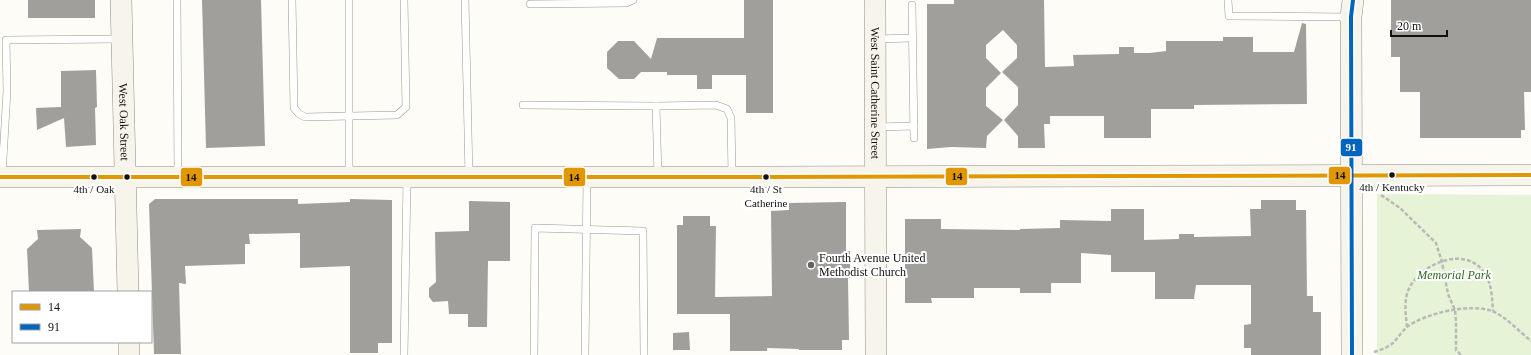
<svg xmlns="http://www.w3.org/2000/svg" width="1531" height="355" font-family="'Times New Roman',serif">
<rect width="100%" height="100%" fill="#fdfcf7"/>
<!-- green -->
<path fill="#e7f3d7" d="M1377 194 1531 195V355H1377Z"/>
<!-- building -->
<g fill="#a19f9c">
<rect x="28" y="0" width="67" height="18"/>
<path d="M202 0H261L265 146 206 148Z"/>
<path d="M744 0H773V113H746V75H712V89H697V75H667V72H641L634 79H619L607 68V52L618 41H634L651 59 657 38H744Z"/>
<path d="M954 0H1044L1045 67 1074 66 1073 55 1119 54V47H1134V53H1150L1166 51V41H1223V37H1253V52H1294L1302 23 1306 24 1307 104 1194 105V109H1151V138H1104V116H1050V124H1044L1045 148H1018V136L1004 120 1018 105V87L1002 72 1017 58V45L1003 30 986 45V58L1001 73 986 88V106L1003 120 987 136 986 148 951 147 927 149V4H954Z"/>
<path d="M1391 0H1531V92H1524L1525 130H1521V138H1420V92H1400V57H1391Z"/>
<path d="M96 70 97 107 95 108 96 145 66 147 64 118 37 130 36 108 61 107V71Z"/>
<path d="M155 199H298V204L350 202V199L392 200V343H378V353H350V266L300 268V233L249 234 250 244H245V264L185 266 186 284 179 283 181 354H154L149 204Z"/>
<path d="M1261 200H1296V210H1306L1307 296H1313V312H1321V355H1251V348H1244V325L1251 324V285H1196L1194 299H1155V272H1111V255L1081 253V283H1051V293H1020V288H974V298H931L932 303H905V219H941V229L1020 230V229L1060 228V220L1111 221V209H1144V240L1179 239V234H1194V237L1251 236 1250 209H1261Z"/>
<path d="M469 201 510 202V261H488L487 327H468V314H449L448 301 433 302 429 297V288L436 282 435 232 469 231Z"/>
<path d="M846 202V251H850V278H848L849 340H842V350H799V349L767 348V351H730V314H677V225H683V216H710V226H716L715 297 772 296 771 211 789 210V203Z"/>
<path d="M81 229 80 237 92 248 94 292H29L27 249 38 239 37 230Z"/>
<path d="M689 332 690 350H673V333Z"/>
</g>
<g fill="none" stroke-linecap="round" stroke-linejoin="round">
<defs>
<g id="lane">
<path d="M177 0 178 175"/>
<path d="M292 0 294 108 299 114 305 117 397 115 406 107 404 0"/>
<path d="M349 0V175"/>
<path d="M465 0 469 175"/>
<path d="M1228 0 1229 16 1349 17"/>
<path d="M530 4 626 3 633 0"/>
<path d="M912 5 914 138"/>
<path d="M877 39 912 38"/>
<path d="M523 105 656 106 716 105 727 109 731 118 732 175"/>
<path d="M656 106 658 176"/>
<path d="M877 127 914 126"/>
<path d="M2 175 7 91 6 40 119 39"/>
<path d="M404 355 407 179"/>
<path d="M534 355 535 228 643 231 644 355"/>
<path d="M585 355 587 179"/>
</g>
<g id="secondary">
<path id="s1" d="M121 0 128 292"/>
<path id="s2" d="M875 0 876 355"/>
<path d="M0 177H766L1531 175"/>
<path d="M129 342V355"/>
<path d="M1352 355 1351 17 1353 0"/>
</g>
</defs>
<!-- lane casing -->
<use href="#lane" stroke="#979795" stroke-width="8"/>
<!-- secondary casing -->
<use href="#secondary" stroke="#8e8d8b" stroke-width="22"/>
<!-- path -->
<g stroke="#b9b9b8" stroke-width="2.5" stroke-dasharray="4 2" stroke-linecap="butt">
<path d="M1381 195 1400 208 1436 243 1442 262 1448 294 1455 310 1456 321V350L1461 355"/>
<path d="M1407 327C1406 316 1404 305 1407 294 1415 266 1463 244 1483 271 1492 282 1492 298 1493 311"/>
<path d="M1374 352C1381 350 1388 347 1393 343 1398 338 1402 331 1407 327 1425 313 1471 303 1492 311 1505 316 1520 332 1531 341"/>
</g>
<!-- lane -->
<use href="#lane" stroke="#fffffe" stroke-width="7"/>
<!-- secondary -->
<use href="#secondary" stroke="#f6f4eb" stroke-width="21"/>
<defs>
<path id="bus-1" d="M0 177H766L1531 175"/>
<path id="bus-2" d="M1352 355 1351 17 1353 0"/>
</defs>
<!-- bus-1 casing -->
<use href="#bus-1" stroke="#fff" stroke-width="7"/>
<!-- bus-2 casing -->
<use href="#bus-2" stroke="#fff" stroke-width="7"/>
<!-- bus-1 -->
<use href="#bus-1" stroke="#e09702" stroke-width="4"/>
<!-- bus-2 -->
<use href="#bus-2" stroke="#0065bd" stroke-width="4"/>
</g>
<!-- markers -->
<g fill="#111" stroke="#fff" stroke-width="1.5">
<circle cx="1392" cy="175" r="3.5"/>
<circle cx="94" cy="177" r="3.5"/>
<circle cx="127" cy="177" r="3.5"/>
<circle cx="766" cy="177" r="3.5"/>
</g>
<circle fill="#646362" stroke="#fff" stroke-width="1.5" cx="811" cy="265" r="4"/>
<g text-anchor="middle" stroke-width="4" stroke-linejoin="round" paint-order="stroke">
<!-- bus labels -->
<g font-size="11" fill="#111" stroke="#fff">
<text x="1392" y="191">4th / Kentucky</text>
<text x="94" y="193">4th / Oak</text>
<text x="766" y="193">4th / St<tspan x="766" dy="14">Catherine</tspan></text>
</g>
<!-- street labels -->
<g font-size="12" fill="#111" stroke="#fff">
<text dy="4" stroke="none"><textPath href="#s2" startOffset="93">West Saint Catherine Street</textPath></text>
<text dy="4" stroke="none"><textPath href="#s1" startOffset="122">West Oak Street</textPath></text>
</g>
<!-- poi labels -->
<g font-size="12" fill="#111" stroke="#fff" text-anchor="start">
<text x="819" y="262">Fourth Avenue United<tspan x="819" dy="14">Methodist Church</tspan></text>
</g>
<!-- park labels -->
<g font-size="12" font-style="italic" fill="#2f6b1f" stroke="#fff">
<text x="1454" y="279">Memorial Park</text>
</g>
</g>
<g stroke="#fff" stroke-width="1.5">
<rect x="1340" y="138" width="23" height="19" rx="4" fill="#0065bd"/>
<rect x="1328" y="166" width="23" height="19" rx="4" fill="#e09702"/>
<rect x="945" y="167" width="23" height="19" rx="4" fill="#e09702"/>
<rect x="180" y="167" width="23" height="20" rx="4" fill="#e09702"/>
<rect x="563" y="167" width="23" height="20" rx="4" fill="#e09702"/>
</g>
<g font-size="11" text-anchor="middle" font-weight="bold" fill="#fff">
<text x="1351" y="151">91</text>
</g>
<g font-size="11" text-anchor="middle" font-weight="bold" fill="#111">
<text x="1340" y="179">14</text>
<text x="957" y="180">14</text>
<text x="191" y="181">14</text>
<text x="574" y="181">14</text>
</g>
<!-- legend -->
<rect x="12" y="291" width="140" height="52" fill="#ffffff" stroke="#a0a0a0"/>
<rect x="20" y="304" width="20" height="6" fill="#e09702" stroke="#a0a0a0"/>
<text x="48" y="311" font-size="12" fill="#111111">14</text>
<rect x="20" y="324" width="20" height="6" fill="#0065bd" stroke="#a0a0a0"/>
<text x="48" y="331" font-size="12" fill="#111111">91</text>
<!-- scale -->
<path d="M1391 30v6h56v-6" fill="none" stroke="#111111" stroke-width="2"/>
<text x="1397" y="30" font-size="12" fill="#111111" stroke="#ffffff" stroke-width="3" paint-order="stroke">20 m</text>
</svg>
